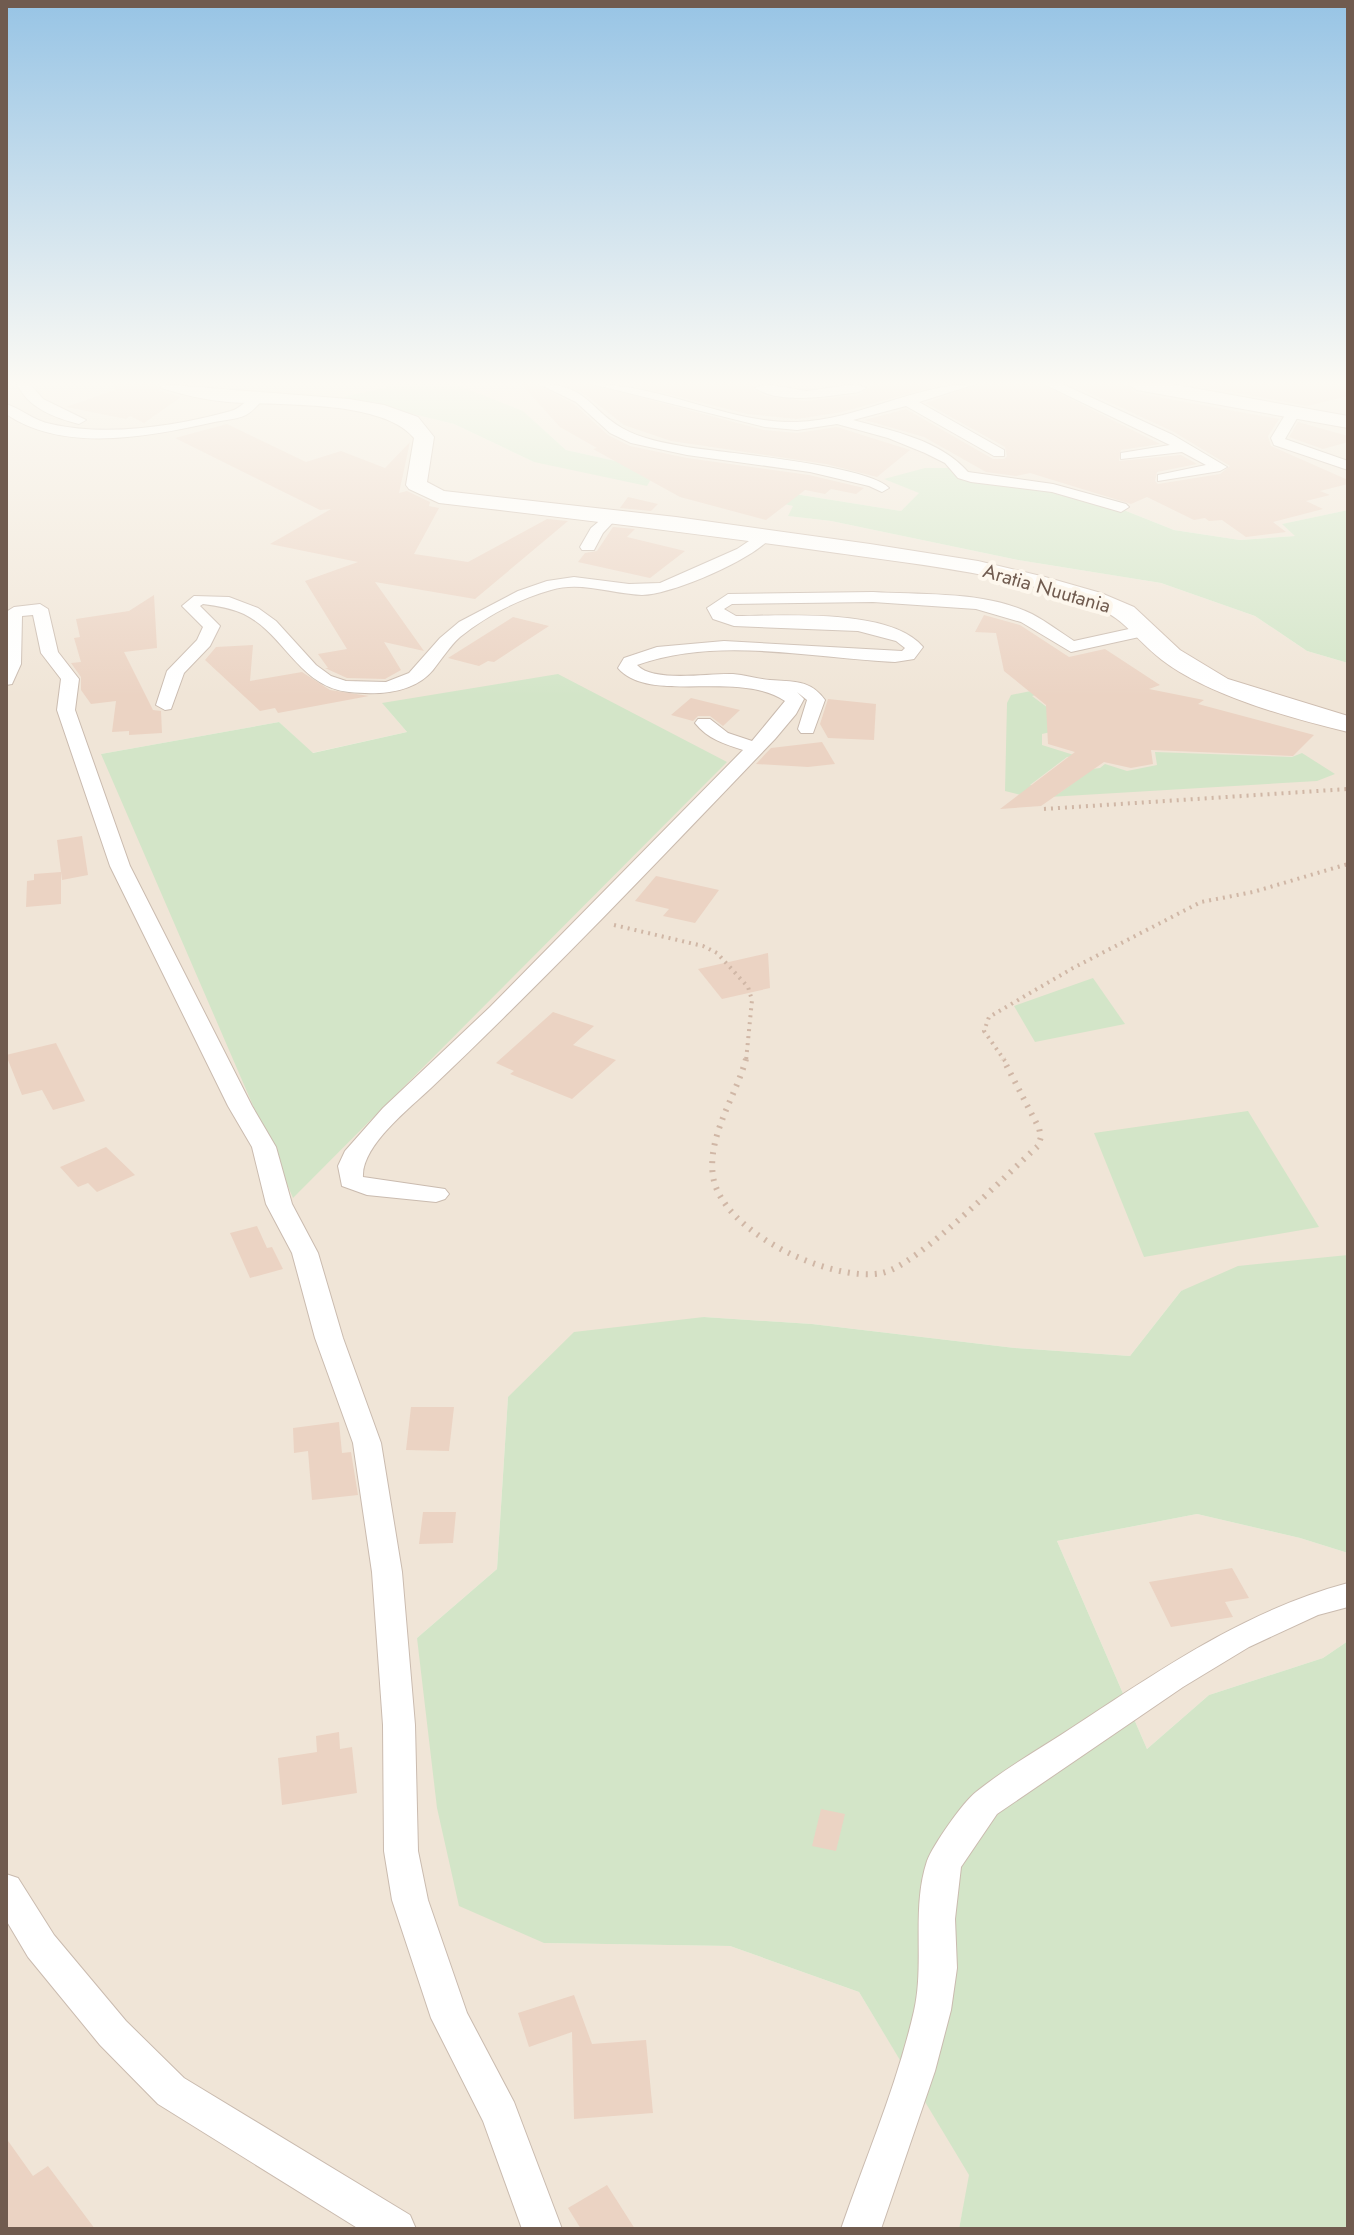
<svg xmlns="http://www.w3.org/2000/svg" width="1354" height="2235" font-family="Jost,sans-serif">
<rect width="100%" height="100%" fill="#f9f3e7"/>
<!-- residential -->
<g fill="#f0e5d7" fill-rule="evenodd">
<path d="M6 384H385L388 387 345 397 454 424 534 462 655 470 566 450 523 411 455 384H1348V510L1283 524 1296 536 1240 540 1174 530 1086 495 886 479 920 493 901 511 745 486 735 493 794 506 789 516 831 521 1018 560 1161 583 1255 616 1307 651 1348 663V1255L1181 1291 1130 1356 1015 1348 812 1324 704 1317 508 1397 497 1569 417 1638 544 1943 730 1946 859 1992 970 2175 959 2229H6ZM383 704 726 762 101 754 279 722 312 753 407 732Z"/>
<path d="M1197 1514 1300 1538 1348 1553V1641L1323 1658 1209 1695 1147 1749 1057 1541Z"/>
</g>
<!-- green -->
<g fill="#d3e5c8">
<path d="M385 384H455L523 411 566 450 656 470 647 486 534 462 454 424 343 397 387 387Z"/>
<path d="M925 468H956L980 477 1086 495 1174 530 1240 540 1295 536 1282 524 1348 510V663L1307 651 1255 616 1161 583 1018 560 831 521 788 516 793 506 734 493 745 486 901 511 919 493 884 479Z"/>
<path d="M558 674 727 762 293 1198 101 754 279 722 313 753 407 732 382 703Z"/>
<path d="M1036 690 1040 694 1032 696 1068 723V728L1042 734V745L1077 756 1067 757 1030 785 1058 794 1092 769 1100 768 1105 764 1127 771 1157 765 1155 752 1292 757 1302 753 1335 774 1317 781 1032 798 1005 791 1007 703 1011 695Z"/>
<path d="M1093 978 1125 1024 1035 1042 1014 1006Z"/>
<path d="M1248 1111 1319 1227 1144 1257 1094 1133Z"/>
<path d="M1348 1255V1553L1300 1538 1197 1514 1057 1541 1147 1749 1209 1695 1323 1658 1348 1641V2229H959L969 2175 859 1992 730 1946 544 1943 459 1906 437 1808 417 1638 497 1569 508 1397 574 1332 704 1317 812 1324 1015 1348 1130 1356 1181 1291 1238 1266Z"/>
</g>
<!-- building -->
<g fill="#ebd3c3">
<path d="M113 384H156L160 391 181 397 144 423 130 416 126 419 66 407 115 390Z"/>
<path d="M521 384H536L574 404 608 435 630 446 687 458 809 475 864 488 856 494 831 489 825 494 805 490 766 520 680 497 593 449 597 448 560 427Z"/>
<path d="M565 384H589L764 430 797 433 837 427 910 450 877 477 826 464 671 441 624 425 587 396Z"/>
<path d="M628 384H756L752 389 765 396 805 401 859 395 874 384H943L842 412 797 419 747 414Z"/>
<path d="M979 384H1041L1160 444 1121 450 1119 461 1181 455 1197 464 1157 472 1155 481 1158 484 1220 474 1230 466 1174 432 1070 384H1125L1136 393 1279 419 1268 436 1271 446 1348 480V484L1320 491 1330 495 1306 501 1323 509 1273 522 1286 532 1246 537 1222 520 1209 521 1205 518 1194 520 1147 497 1131 504 1030 473 1016 476 986 472 924 437 865 420 906 409 993 459H1004L1007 456 1005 447 926 403Z"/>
<path d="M1190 384H1348V396L1307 406Z"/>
<path d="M1298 422 1348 436V442L1323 449 1289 437Z"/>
<path d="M227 424 306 462 341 451 385 468 410 442 399 493 407 491 430 502 429 506 439 508 414 554 468 562 547 519 568 521 475 599 375 582 424 651 384 642 401 670 385 679 347 678 325 668H328L318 654 347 649 305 581 358 562 270 544 331 509 320 510 175 438Z"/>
<path d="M628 497 658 504 651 511 620 508Z"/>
<path d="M613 527 635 529 627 537 685 551 650 578 578 562 585 553 597 551Z"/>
<path d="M154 595 157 648 124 652 153 710 161 711 162 733 129 735V731L112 732 116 701 91 704 81 690V677L71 663 81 662 74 638 80 637 76 619 129 611Z"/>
<path d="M984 615 1020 625 1069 657 1105 649 1160 685 1149 689 1204 700 1198 704 1314 735 1293 756 1151 750 1153 764 1131 768 1104 762 1041 806 1000 809 1075 752 1048 744 1046 705 1004 671 996 633 975 632Z"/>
<path d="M513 617 549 626 494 662 488 661 479 666 448 658Z"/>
<path d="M253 645 250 681 302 672 330 690 369 696 278 713 275 708 260 711 205 660 216 647Z"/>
<path d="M691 698 740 710 723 726 710 716H698L693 721 671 715Z"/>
<path d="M828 699 876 704 874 740 828 738 820 724Z"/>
<path d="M822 742 835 764 808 767 756 764 771 748Z"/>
<path d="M82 836 88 875 62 880 57 840Z"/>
<path d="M61 872V904L26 907 27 881 34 880V874Z"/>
<path d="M656 876 719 890 695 923 663 916 669 909 635 901Z"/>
<path d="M768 953 770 988 722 999 698 969Z"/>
<path d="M553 1012 594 1026 573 1045 616 1060 572 1099 510 1074 514 1071 496 1063Z"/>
<path d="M56 1043 85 1101 53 1110 42 1090 22 1095 6 1055Z"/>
<path d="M106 1147 135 1175 97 1192 88 1183 78 1187 60 1167Z"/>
<path d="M257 1226 267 1248 272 1247 283 1269 250 1278 230 1233Z"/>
<path d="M411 1407H454L449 1451 406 1450Z"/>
<path d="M339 1422 342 1453 351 1452 358 1495 312 1500 308 1451 294 1453 293 1428Z"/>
<path d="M423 1512H456L453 1543 419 1544Z"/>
<path d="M1232 1568 1249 1598 1225 1602 1233 1617 1171 1627 1149 1582Z"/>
<path d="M339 1732 340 1749 352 1747 357 1793 282 1805 278 1758 317 1752 316 1736Z"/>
<path d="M821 1809 845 1814 836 1851 812 1846Z"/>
<path d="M574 1995 592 2044 646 2040 653 2113 574 2119 572 2032 529 2047 518 2013Z"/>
<path d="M6 2138 33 2176 48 2166 95 2229H6Z"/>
<path d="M607 2185 635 2229H581L568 2208Z"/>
</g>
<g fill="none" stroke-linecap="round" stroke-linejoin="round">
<defs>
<g id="street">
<path d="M17 384H30L43 399 86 420 79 424C55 418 28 408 17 384Z"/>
<path d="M539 384C587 384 588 408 622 428 641 439 665 443 687 447 725 453 867 465 889 488L882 492 869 486 810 472 687 455 631 443 610 433 576 402Z"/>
<path d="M592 384C660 384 730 424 797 422 859 420 914 384 976 384L919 402 1004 450V456H994L906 406 853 420C893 431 940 440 968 472L1053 484 1126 504 1129 507 1121 512 1052 492 971 482 958 478 945 463 925 453 888 438 837 424 797 430 765 427Z"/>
<path d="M765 384 807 391 856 384 866 388 859 392C830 396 780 405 755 388Z"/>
<path d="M1044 384H1062L1173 435 1227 467 1220 471 1158 481V475L1206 465 1182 452 1121 459V453L1170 445Z"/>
<path d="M257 394 264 398C259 404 253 411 246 415 235 420 222 420 210 423 147 437 63 453 6 414V404C22 409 34 421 51 424 107 437 177 426 231 411 242 408 247 398 257 394Z"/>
<path d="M1293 409 1300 413 1285 439 1348 461V470L1274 445 1271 438 1288 410Z"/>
<path d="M610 512 618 517 603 533 594 550H582L580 547 591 528Z"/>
<path d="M764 531 772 536C755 559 671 595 642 595 612 594 581 581 551 590 519 599 486 616 460 637 449 647 442 659 433 670 413 694 378 695 349 692 298 686 286 635 244 614 231 608 218 606 203 604L200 606 220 626 210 646 184 673 171 709 165 710 156 705 167 671 197 640 203 627 182 606 194 596 229 597 258 608 276 621 316 665 331 676 346 681 386 682 409 673 440 638 459 622 518 591 547 581 574 577 629 584 660 583 737 549Z"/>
<path d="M873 592C923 595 986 591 1032 614 1047 622 1060 632 1074 641L1147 625 1155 630 1153 634 1071 652 1021 622 976 609 873 602 732 604 724 609 736 616C783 616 891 608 923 647L914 659 895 662C810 658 719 636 637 665 653 683 709 673 733 674 746 675 758 679 770 680 793 682 810 679 825 700L813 733H801L798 729 807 700 797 692 804 699 796 714 775 739C662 857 550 975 431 1088 410 1108 361 1146 363 1177L445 1189 449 1194 445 1199 436 1202 367 1195 342 1186 338 1166 345 1151 383 1108 490 1007 743 750C724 744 708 739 695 723L698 719H710L728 733 752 741 785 701C737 669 650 705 618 668L624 658 657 647 724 641 902 651 905 648 896 641 858 631 734 626 713 619 707 608 728 594Z"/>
<path d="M40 604 48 609 58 652 79 679 75 710 130 866 252 1106 276 1147 292 1204 318 1253 343 1338 381 1443 402 1572 415 1725 418 1851 428 1900 467 2013 514 2102 562 2229H522L483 2121 431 2018 392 1900 384 1851 383 1725 372 1572 353 1443 315 1338 292 1253 266 1204 252 1147 228 1106 110 866 57 710 61 679 41 653 33 615 22 616 21 664 12 684 6 685V612L14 607Z"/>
<path d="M1348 1583V1607L1318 1615 1249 1647 1183 1687 997 1814 961 1867 955 1919 957 1968 951 2010 935 2071 881 2229H841C866 2157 897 2085 914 2011 925 1963 911 1909 927 1861 933 1845 963 1802 976 1792 1007 1767 1043 1747 1076 1725 1163 1668 1247 1610 1348 1583Z"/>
<path d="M6 1874 18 1878 54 1935 126 2021 184 2078 410 2215 416 2229H359L158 2104 100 2045 28 1957 6 1920Z"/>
</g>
<g id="secondary">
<path d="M159 384 349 399 384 405 418 417 434 437 427 482 444 491 676 517 870 544 978 561 1045 577 1101 593 1134 607 1180 650 1228 679 1348 716V732C1291 718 1209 696 1162 660 1131 636 1127 618 1086 603 1005 573 915 564 830 552 700 534 570 518 439 503L409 489 406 485 414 438C382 399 277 406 228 402 205 400 184 395 161 388Z"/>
<path d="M1128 384H1171L1348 416V428L1137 390Z"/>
</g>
</defs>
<!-- street casing -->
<use href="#street" stroke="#cabbaf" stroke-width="2"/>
<!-- secondary casing -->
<use href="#secondary" stroke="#cebdb0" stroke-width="2"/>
<!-- path-far1 -->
<g stroke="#d0b7a6" stroke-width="4" stroke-dasharray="2 5" stroke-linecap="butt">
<path d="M1044 809 1348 789"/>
<path d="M614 925 703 946 717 953 748 987 752 1000 746 1061"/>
<path d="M1005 1061 984 1031 989 1017 1073 968 1201 902 1253 892 1348 864"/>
</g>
<!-- path -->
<path stroke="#d0b7a6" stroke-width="6" stroke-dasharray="2 7" stroke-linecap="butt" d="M746 1059C736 1096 707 1136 713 1176 721 1232 831 1283 882 1273 917 1266 1007 1174 1038 1146L1041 1137 1039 1128 1003 1059"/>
<!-- street -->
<use href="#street" fill="#fff" fill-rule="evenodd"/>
<!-- secondary -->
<use href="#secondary" fill="#fff" fill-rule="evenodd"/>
</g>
<!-- sky -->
<linearGradient id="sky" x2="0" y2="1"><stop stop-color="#97c4e5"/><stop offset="0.55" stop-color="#fcfaf4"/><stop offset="1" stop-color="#fcfaf4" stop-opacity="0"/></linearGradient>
<rect width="1354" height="697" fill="url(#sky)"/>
<g text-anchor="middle" stroke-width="8" stroke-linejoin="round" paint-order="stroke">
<!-- far-street labels -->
<g font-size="20" fill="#705b4f" stroke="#fdf7ed">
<text transform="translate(1047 588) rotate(16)" y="7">Aratia Nuutania</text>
</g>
</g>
<!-- border -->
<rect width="1354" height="2235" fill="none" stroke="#705b4f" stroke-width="16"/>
</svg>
